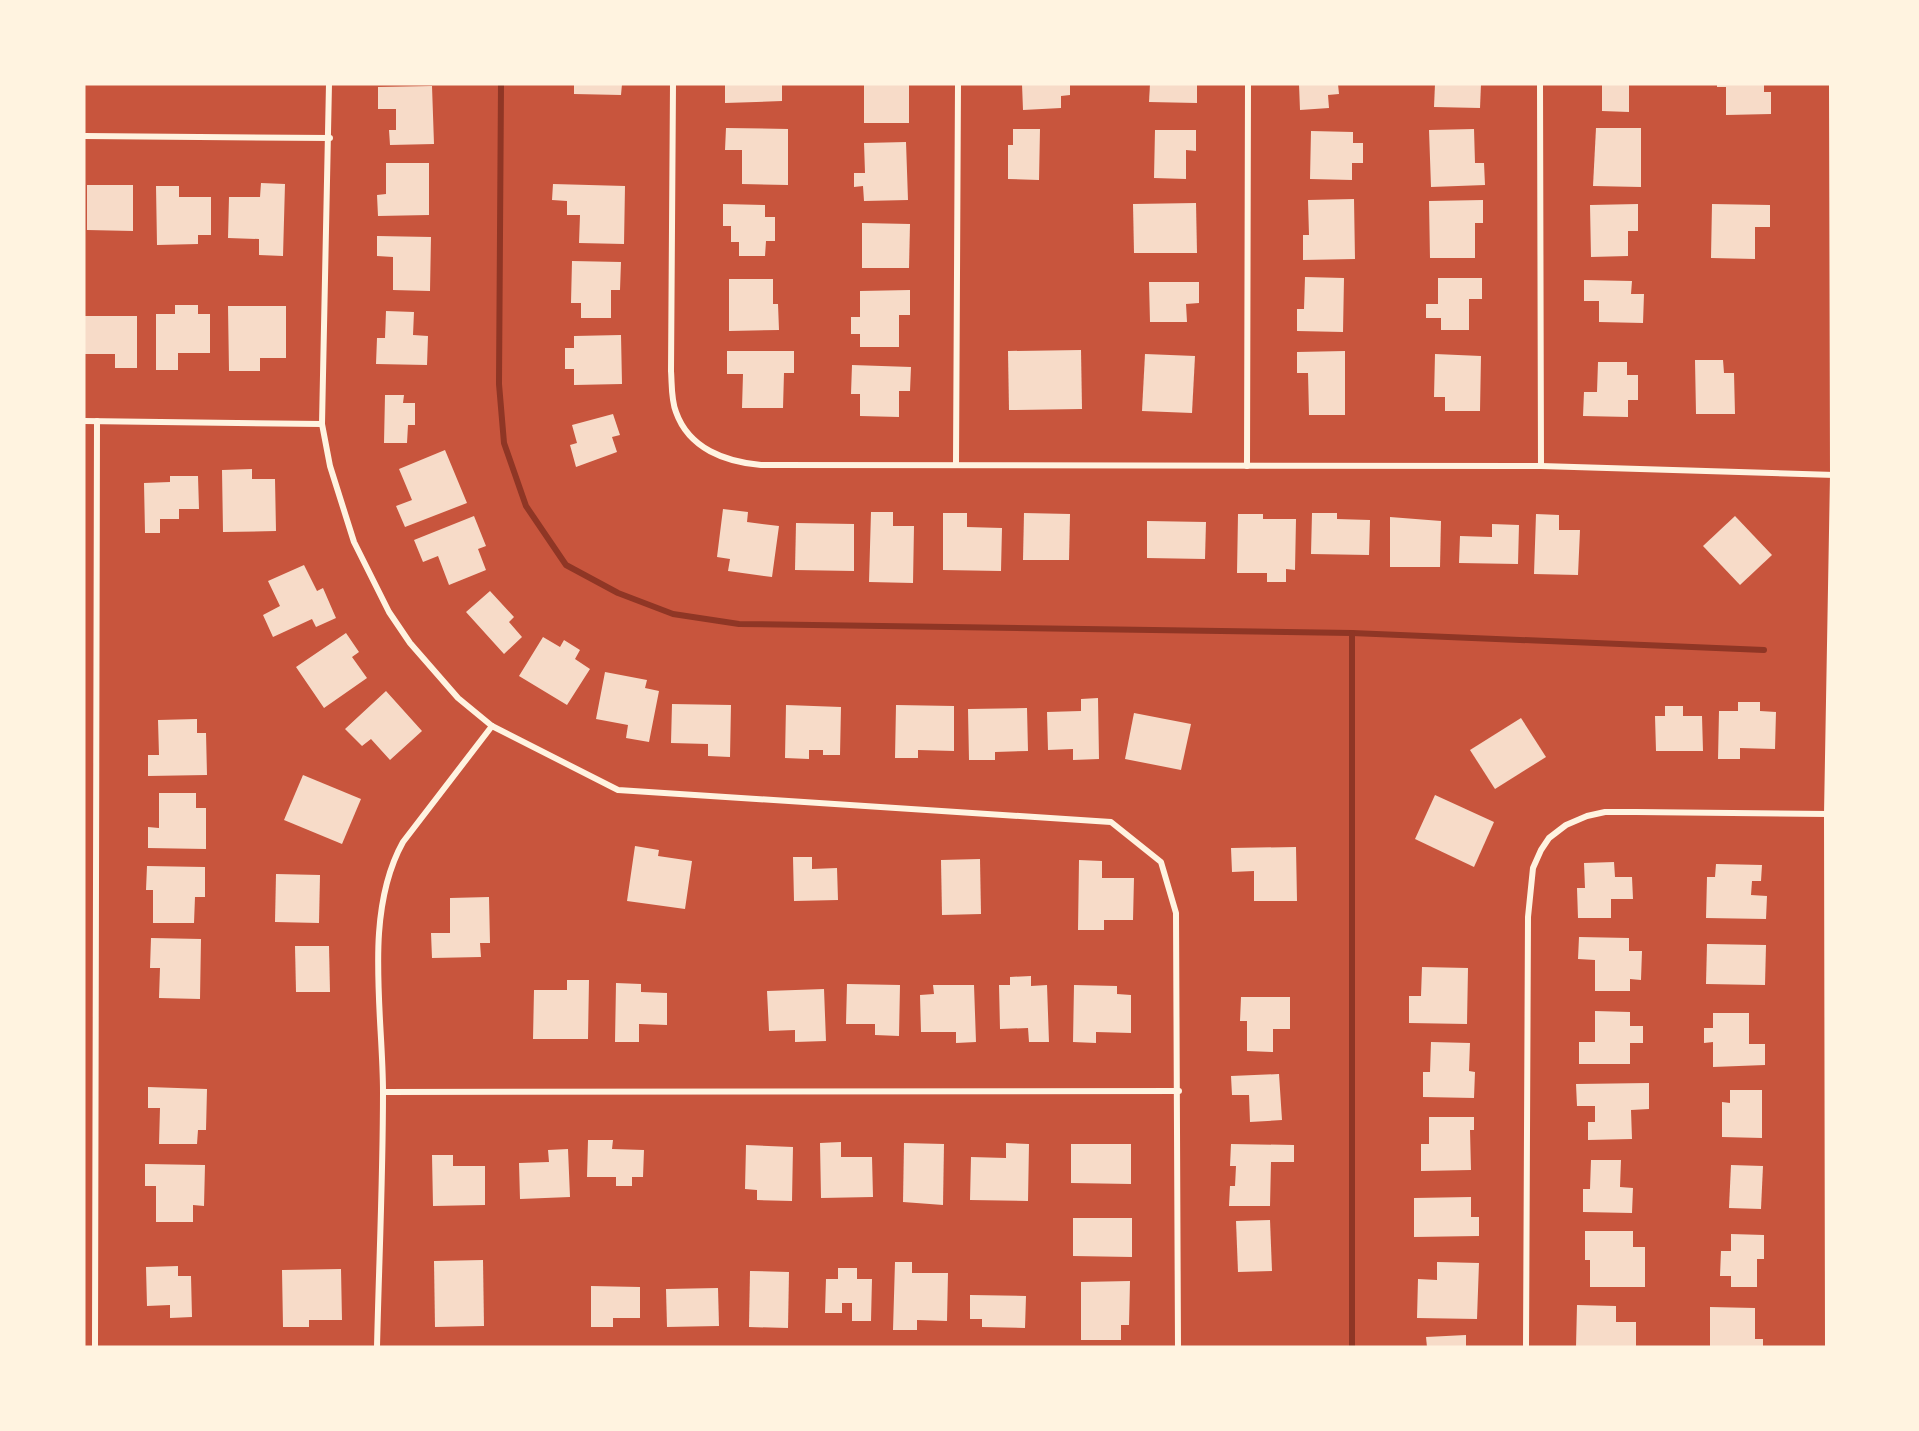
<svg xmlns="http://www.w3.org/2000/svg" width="1919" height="1431" font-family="Rubik,sans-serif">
<rect width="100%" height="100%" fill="#c8553d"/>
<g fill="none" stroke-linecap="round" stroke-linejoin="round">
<!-- stream -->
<g stroke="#8f3625" stroke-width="6">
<path d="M501 84 499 384 504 443 526 506 566 565 618 593 673 614 739 624 1352 633 1764 650"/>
<path d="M1352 1347V633"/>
</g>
</g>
<!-- building -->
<g fill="#f7dbc8">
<path d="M574 84H622L621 95 574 94Z"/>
<path d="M725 84H782V101L725 103Z"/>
<rect x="864" y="84" width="45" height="39"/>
<path d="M1022 84H1070V95L1061 96V108L1023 110Z"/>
<path d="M1150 84H1197V103L1149 102Z"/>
<path d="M1299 84H1338L1339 94 1328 95 1329 108 1300 110Z"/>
<path d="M1435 84H1481L1480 108 1434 107Z"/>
<path d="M1602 84H1629V112L1602 111Z"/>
<path d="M1717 84H1764V92H1771V114L1726 115V87H1717Z"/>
<path d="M432 86 434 144 390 145 389 130H396V109H378V87Z"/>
<path d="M726 128 788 129V185L742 184V150H725Z"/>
<path d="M1596 128H1641V187L1593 186Z"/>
<path d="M1013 129H1040L1039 180 1008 179V145H1013Z"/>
<path d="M1474 129 1475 163H1484L1485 185 1431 187 1429 130Z"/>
<path d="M1155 130H1196V151L1186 150V179L1154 178Z"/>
<path d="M1311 131 1353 132V143H1363V163H1352V180L1310 179Z"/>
<path d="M906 142 908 200 864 201 863 186 854 187V173H865L864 143Z"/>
<path d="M386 163H429V215L378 216 377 195 386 194Z"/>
<path d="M261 183 285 184 283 256 259 255V239L228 238 229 197H260Z"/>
<path d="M553 184 625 186 624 244 579 243 580 215H567V201L552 200Z"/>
<path d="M87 185H133V231L87 230Z"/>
<path d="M156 186H179V197H211V235H198V244L157 245Z"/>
<path d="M1354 199 1355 259 1303 260V235H1309L1308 200Z"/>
<path d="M1483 200V223H1475V258H1430L1429 201Z"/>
<path d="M1196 203 1197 253H1134L1133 204Z"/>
<path d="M723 204 765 205V217H775V241H766L765 256H739V242H731V226H723Z"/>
<path d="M1638 204V231H1628V256L1591 257 1590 205Z"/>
<path d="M1712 204 1770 205V227H1755V259L1711 258Z"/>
<path d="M862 223 910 224 909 268H862Z"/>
<path d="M377 236 431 237 430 291 393 290V257L377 256Z"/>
<path d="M572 261 621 262 620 290H611V318H581V303H571Z"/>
<path d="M1305 277 1344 278 1343 332 1297 331V309H1304Z"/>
<path d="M1438 278H1482V299H1469V330H1441V318H1426V304H1438Z"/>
<path d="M729 279H773V304H778L779 330 729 331Z"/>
<path d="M1584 280 1632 281 1631 294H1644L1643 323 1599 322V301H1584Z"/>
<path d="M1149 282H1199V303L1186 304 1187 322H1150Z"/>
<path d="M910 290V315H899V347H860V334H851V317H860V291Z"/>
<path d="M175 305H198V314H210V353H178V370H156V314H175Z"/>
<path d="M228 306H286V358H260V371H229Z"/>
<path d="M386 311 414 312 413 335 428 336 427 365 376 364 377 338H385Z"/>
<path d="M84 316H137V368H115V354H84Z"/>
<path d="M621 335 622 384 574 385V369H565V348H574V336Z"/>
<path d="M1081 350 1082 409 1009 410 1008 351Z"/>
<path d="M727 351H794V373H784L783 408H742L743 374H727Z"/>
<path d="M1345 351V415H1309L1308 373H1297V352Z"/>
<path d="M1145 354 1195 356 1192 413 1142 411Z"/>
<path d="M1435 354 1481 356 1480 411H1445V397H1434Z"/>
<path d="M1695 360H1723L1724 373H1734L1735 414H1696Z"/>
<path d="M1598 362H1627V375H1638V400H1628V417L1583 416 1584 392H1597Z"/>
<path d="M852 365 911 367 910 391H899V417L860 416V394H851Z"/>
<path d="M385 395H404L403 403H415V425H408L407 443H384Z"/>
<path d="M613 414 620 435 612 437 617 452 576 467 570 445 577 443 572 425Z"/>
<path d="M445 450 467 503 405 527 396 506 412 500 399 469Z"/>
<path d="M252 469V479H275L276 531 223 532 222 470Z"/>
<path d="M170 476H198L199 509H179V519H160V533H145L144 483 170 482Z"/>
<path d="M723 509 748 512 747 522 779 526 772 577 728 571 730 559 717 557Z"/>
<path d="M871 512H893V526H914L913 583 869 582Z"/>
<path d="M943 513H967V527L1002 528 1001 571 943 570Z"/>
<path d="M1024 513 1070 514 1069 560H1023Z"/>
<path d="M1312 513H1337V519L1370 520 1369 555 1311 554Z"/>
<path d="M1238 514H1263V519H1296L1295 570 1286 569V582H1267V573H1237Z"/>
<path d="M1536 514 1559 515V530H1580L1578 575 1534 574Z"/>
<path d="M474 516 486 546 478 549 486 570 449 585 438 556 423 562 414 540Z"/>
<path d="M1735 516 1772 555 1740 585 1703 546Z"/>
<path d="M1390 517 1441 521 1440 567H1390Z"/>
<path d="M1147 521 1206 522 1205 559 1147 558Z"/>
<path d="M796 523 854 524V571L795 570Z"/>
<path d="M1492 524 1519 525 1518 564 1459 563 1460 536 1492 537Z"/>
<path d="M304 565 317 591 323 588 336 618 316 627 312 619 273 637 263 615 280 606 268 581Z"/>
<path d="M490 591 514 617 509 622 522 637 504 654 466 612Z"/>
<path d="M346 633 359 652 352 657 367 678 324 708 296 667Z"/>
<path d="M543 637 560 647 564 640 580 650 575 659 590 669 567 705 519 676Z"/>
<path d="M605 672 647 680 645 688 659 691 649 742 626 738 628 725 596 719Z"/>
<path d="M386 691 422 731 390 760 371 739 362 746 345 729Z"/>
<path d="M1098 698 1099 759 1073 760V749L1048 750 1047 712 1081 711V699Z"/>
<path d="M1738 702H1760V711L1776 712 1775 749 1740 748V759H1718L1719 711H1738Z"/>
<path d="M672 704 731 705 730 757 708 756V744L671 743Z"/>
<path d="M786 705 841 707 840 755H823V750H809V759L785 758Z"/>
<path d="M896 705 954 706V751L918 750V758H895Z"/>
<path d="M1665 706H1683V716H1702L1703 751H1656L1655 716H1665Z"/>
<path d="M1027 708 1028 751 995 752V760H969L968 709Z"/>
<path d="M1134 713 1191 724 1181 770 1125 759Z"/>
<path d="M1521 718 1546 757 1495 789 1470 750Z"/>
<path d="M197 719V733H206L207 775 148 776V755H159L158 720Z"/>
<path d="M303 775 361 799 342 844 284 820Z"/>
<path d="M159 793H196V808H206V849L148 848V827L159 828Z"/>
<path d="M1435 795 1494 822 1474 867 1415 839Z"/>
<path d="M635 846 659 850 658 856 692 861 685 909 627 901Z"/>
<path d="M1296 847 1297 901H1254V871L1232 872 1231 848Z"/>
<path d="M793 857H812V869L837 868 838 900 794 901Z"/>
<path d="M980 859 981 914 942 915 941 860Z"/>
<path d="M1079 860 1102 861V878H1134L1133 920H1104V930H1078Z"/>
<path d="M1614 862 1615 877H1632L1633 899H1611V918H1578L1577 888H1585L1584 863Z"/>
<path d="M1716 864 1762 865 1761 881H1752L1751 895 1767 896 1766 919 1706 918 1707 877H1715Z"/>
<path d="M147 866 205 867V897H195L194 923H153V890H146Z"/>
<path d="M276 874 320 875 319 923 275 922Z"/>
<path d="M489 897 490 943H480L481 957 432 958 431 933H450V898Z"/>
<path d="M1579 937 1629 938V951H1642L1641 980 1630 979V991H1595V960L1578 959Z"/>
<path d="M151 938 201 939 200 999 159 998 160 968H150Z"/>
<path d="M1707 944 1766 945 1765 985 1706 984Z"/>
<path d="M295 946H329L330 992H296Z"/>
<path d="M1422 967 1468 968 1467 1024 1409 1023V996H1421Z"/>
<path d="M1031 976V986L1047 985 1049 1042H1029L1028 1028 1000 1029 999 985H1010V977Z"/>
<path d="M567 980H589L588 1039H533L534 990H567Z"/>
<path d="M616 983 641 984V992L667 993V1025L639 1024V1042H615Z"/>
<path d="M847 984 900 985 899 1036 875 1035V1024H846Z"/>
<path d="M933 985H974L976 1042 956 1043V1032H921L920 995 934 994Z"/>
<path d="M1074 985 1117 986V994L1131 995V1033L1096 1032V1043L1073 1042Z"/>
<path d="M824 989 826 1041 795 1042V1030L769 1031 767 991Z"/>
<path d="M1241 997H1290V1029H1273V1052L1247 1051V1021H1240Z"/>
<path d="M1595 1011 1630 1012V1026H1643V1043H1630V1064H1579V1042H1595Z"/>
<path d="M1713 1013H1749V1044H1765V1065L1713 1067V1042L1704 1043V1028H1713Z"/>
<path d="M1431 1042 1470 1043 1469 1071 1475 1072 1474 1098 1423 1097V1072H1430Z"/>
<path d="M1279 1074 1282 1120 1250 1122 1249 1095H1232L1231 1076Z"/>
<path d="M1649 1083V1109L1631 1110 1632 1139 1588 1140V1122H1595V1106H1577L1576 1084Z"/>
<path d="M148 1087 207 1089 206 1130H198L197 1144H159L160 1108H148Z"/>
<path d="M1730 1090H1762V1138L1722 1137V1102L1730 1103Z"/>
<path d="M1429 1117H1474V1130H1470L1471 1170 1421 1171V1144H1429Z"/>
<path d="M588 1140H613L612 1149 644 1150 643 1177H632V1186H616V1177H587Z"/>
<path d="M841 1142V1157H872L873 1197 821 1198 820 1143Z"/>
<path d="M904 1143 944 1144 943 1205 903 1202Z"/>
<path d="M1006 1143 1029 1144 1028 1201 970 1200 971 1157 1006 1158Z"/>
<path d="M1071 1144H1131V1184L1071 1183Z"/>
<path d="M1231 1144 1294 1145V1162H1271L1270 1206H1229L1230 1186H1235L1236 1166H1230Z"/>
<path d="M746 1145 793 1147 792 1201 757 1200V1190L745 1189Z"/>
<path d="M568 1149 570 1197 520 1199 519 1163 549 1162 548 1150Z"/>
<path d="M432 1155H453V1166H485V1205L433 1206Z"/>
<path d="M1591 1160H1621L1620 1187 1633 1188 1632 1213 1583 1212V1189H1590Z"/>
<path d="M145 1164 205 1165 204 1206 193 1205V1222H156V1186H145Z"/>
<path d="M1731 1165 1763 1166 1761 1209 1729 1208Z"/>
<path d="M1471 1197V1217H1479V1236L1414 1237V1198Z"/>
<path d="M1073 1218H1132V1257L1073 1256Z"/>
<path d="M1270 1220 1272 1271 1238 1272 1236 1221Z"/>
<path d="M1585 1231H1633V1247H1645V1287H1590V1260H1585Z"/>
<path d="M1731 1234 1764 1235V1259H1757V1287H1731V1276H1720L1721 1251H1731Z"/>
<path d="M483 1260 484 1326 435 1327 434 1261Z"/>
<path d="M895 1262H912V1273H948L947 1321 917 1320V1330H893Z"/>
<path d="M1437 1262 1479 1263 1477 1319 1417 1318 1418 1279 1437 1280Z"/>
<path d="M178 1266V1276H191L192 1317 170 1318V1305L147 1306 146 1267Z"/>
<path d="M838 1268H857V1279H872L871 1321H852V1303H842V1313H825L826 1279H838Z"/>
<path d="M341 1269 342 1320H309V1327H283L282 1270Z"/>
<path d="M750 1271 789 1272 788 1328 749 1327Z"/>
<path d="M1130 1281 1129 1325H1121V1340H1081V1282Z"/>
<path d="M591 1286 640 1287V1318H613V1327H591Z"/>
<path d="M718 1288 719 1326 667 1327 666 1289Z"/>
<path d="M970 1295 1026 1296 1025 1328 982 1327V1319H970Z"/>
<path d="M1577 1305 1616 1306V1322H1636V1347H1576Z"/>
<path d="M1710 1307 1755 1308V1339H1763V1347H1710Z"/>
<path d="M1466 1335V1347H1427L1426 1337Z"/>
</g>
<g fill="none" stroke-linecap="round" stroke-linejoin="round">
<!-- minor -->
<g stroke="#fff3e0" stroke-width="6">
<path d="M329 84 322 424 330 466 354 542 389 612 410 643 458 698 492 726 618 790 1111 822 1161 862 1176 913 1178 1347"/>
<path d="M673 84 671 371C672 384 671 400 676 412 689 449 726 462 761 465L1541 466 1835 475"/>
<path d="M1540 84 1541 466"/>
<path d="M84 136 330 138"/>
<path d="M84 421 322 424"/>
<path d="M956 463 958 84"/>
<path d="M1247 466 1248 84"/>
<path d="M383 1092 1179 1091"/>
<path d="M95 1347 97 421"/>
<path d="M377 1347C379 1262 383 1177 383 1092 383 1013 363 914 403 842L492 726"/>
<path d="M1526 1347 1528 917 1533 868 1541 850 1549 838 1566 825 1587 816 1605 812H1636L1829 814"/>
</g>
<!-- tertiary -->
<path stroke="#fff3e0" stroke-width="10" d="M1830 1347 1829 814 1835 475 1834 84"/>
</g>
<!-- border -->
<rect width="1919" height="1431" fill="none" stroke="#fff3e0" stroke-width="171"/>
</svg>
